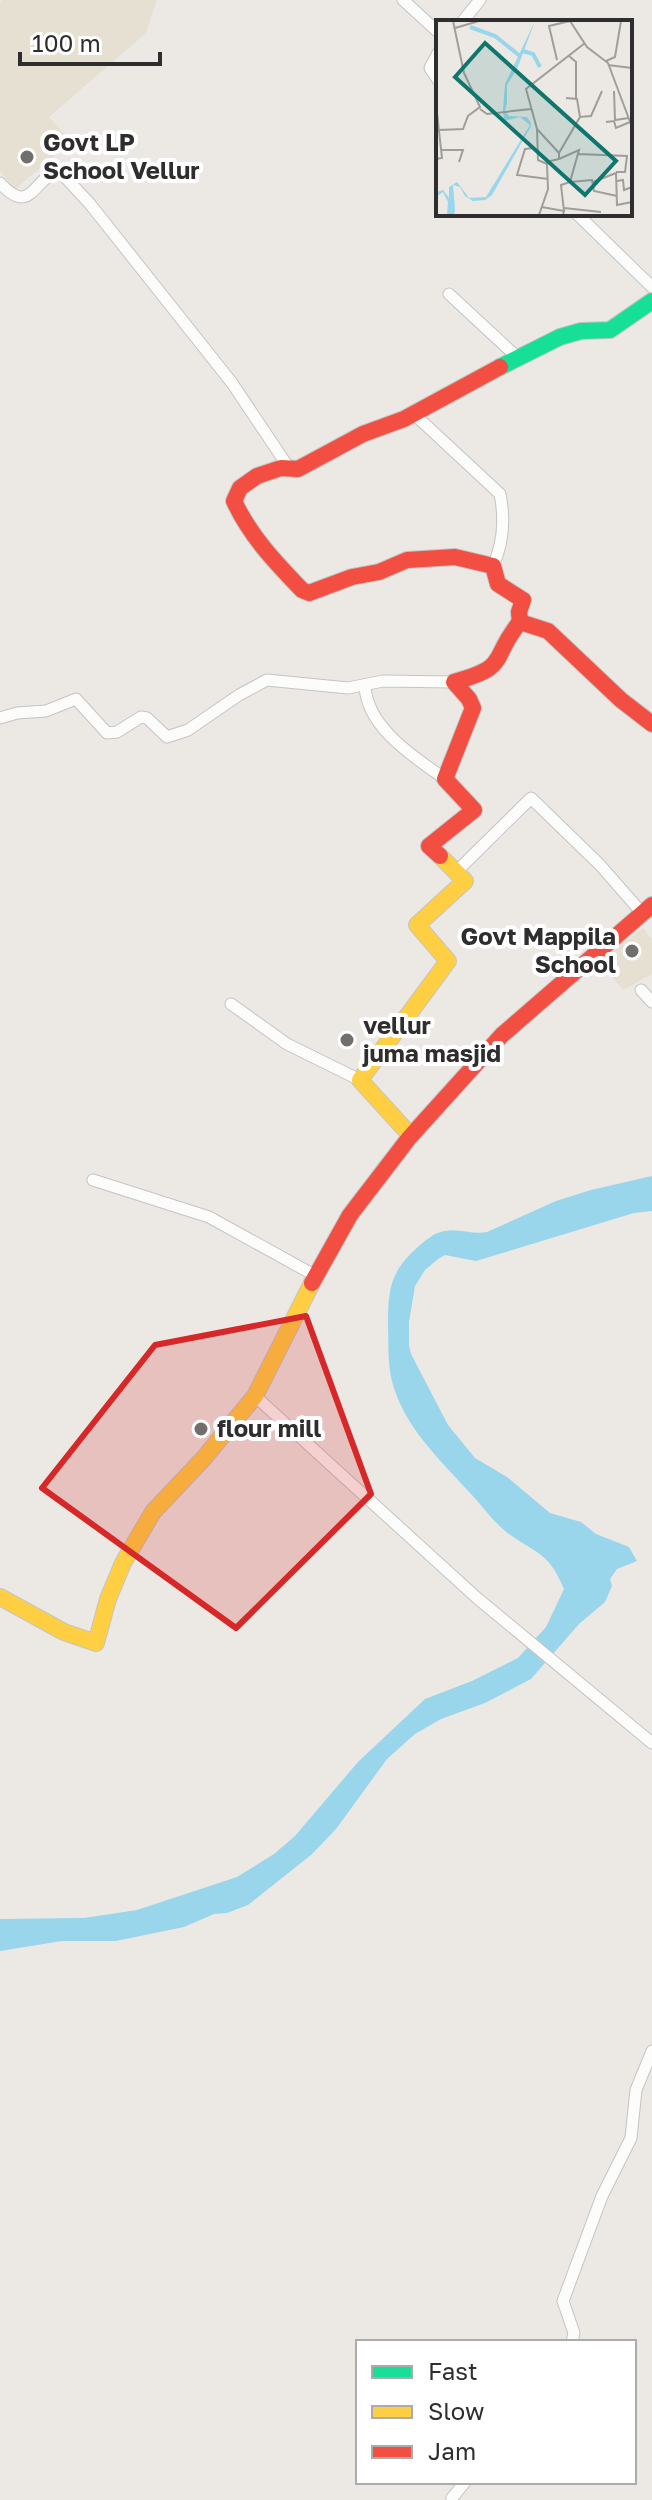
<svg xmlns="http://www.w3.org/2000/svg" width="652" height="2500" font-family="'Golos Text',sans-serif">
<rect width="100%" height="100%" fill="#ece8e4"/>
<!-- education -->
<g fill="#e6e0d3">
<path d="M2 0H157L146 33 49 117 71 142 15 189 0 171V2Z"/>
<path d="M643 928 652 940V974L623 990 599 961Z"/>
</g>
<!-- water -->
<path fill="#99d6ec" d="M652 1176V1211L634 1213 476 1261 445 1255 438 1259 425 1270 415 1286 409 1322V1345L411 1354 448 1425 475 1458 507 1477 550 1513 581 1522 596 1534 629 1547 637 1561 617 1569 610 1579 612 1586 605 1602 579 1624 531 1679 485 1703 441 1719 415 1734 387 1759 336 1829 311 1855 248 1905 227 1913 214 1914 184 1927 116 1941H62L0 1951V1919L84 1918 137 1910 237 1877 274 1854 295 1836 358 1762 425 1699 472 1681 518 1658 546 1627 564 1589C548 1550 535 1554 505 1531 493 1521 483 1507 472 1495 443 1463 407 1430 394 1388 387 1367 389 1348 388 1327 388 1291 389 1272 419 1246 426 1240 435 1232 445 1231 459 1228 473 1235 487 1232L556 1201 591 1190Z"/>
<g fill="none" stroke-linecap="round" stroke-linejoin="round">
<defs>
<g id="street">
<path d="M403 0 438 32"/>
<path d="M462 22 480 0"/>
<path d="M438 53 430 68 438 80"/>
<path d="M0 183C31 217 33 179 57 172L66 178 90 204 232 383 289 468"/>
<path d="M577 214 652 287"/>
<path d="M449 294 518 358"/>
<path d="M414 414 500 494C505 519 504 542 493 566"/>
<path d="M365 685C366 727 414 757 445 779"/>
<path d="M0 718 17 713 46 711 76 699 107 733 117 732 141 717 147 718 167 737 188 730 239 695 267 680 348 688 383 681 454 682"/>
<path d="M456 872 531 798 600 865 642 913"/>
<path d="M641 990 652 1002"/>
<path d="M231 1004 287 1044 360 1080"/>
<path d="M93 1180 209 1217 316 1276"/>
<path d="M255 1396 477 1598 652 1743"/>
<path d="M572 2342 574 2333 563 2301 602 2196 631 2138 636 2090 652 2051"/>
<path d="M452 2500V2498L465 2482"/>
</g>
<path id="fast" d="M500 367 560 337 581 331 610 330 652 301"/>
<g id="slow">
<path d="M411 1136 360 1080 448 961 417 925 465 881 440 856"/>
<path d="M0 1597 64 1632 96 1643 108 1599 123 1563 153 1512 204 1458 255 1396 312 1283"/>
</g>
<g id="jam">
<path d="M500 367 404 419 363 434 298 469 281 468 257 476 240 488 234 501C250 536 276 563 302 590L309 593 352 577 379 572 407 560 455 557 493 566 498 584 523 600 519 612 520 622"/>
<path d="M440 856 429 846 474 810 445 779 473 708 469 699 454 682C512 666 489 659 520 622L548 631 621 700 652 724"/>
<path d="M312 1283 350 1215 409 1138 502 1035 652 905"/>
</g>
</defs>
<!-- street casing -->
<use href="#street" stroke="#c5c4c5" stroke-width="13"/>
<!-- fast casing -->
<use href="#fast" stroke="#c5c4c5" stroke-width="18"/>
<!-- slow casing -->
<use href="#slow" stroke="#c5c4c5" stroke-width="18"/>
<!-- jam casing -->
<use href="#jam" stroke="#c5c4c5" stroke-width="18"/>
<!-- street -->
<use href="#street" stroke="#fcfcfb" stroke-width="11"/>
<!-- fast -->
<use href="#fast" stroke="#16e098" stroke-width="16"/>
<!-- slow -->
<use href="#slow" stroke="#ffcf43" stroke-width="16"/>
<!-- jam -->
<use href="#jam" stroke="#f24e42" stroke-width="16"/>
</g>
<!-- marked area -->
<path fill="#d62828" fill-opacity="0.2" stroke="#d62828" stroke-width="6" stroke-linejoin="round" d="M306 1316 371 1494 236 1628 42 1488 155 1345Z"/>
<!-- markers -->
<g fill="#706f6e" stroke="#fff" stroke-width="3">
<circle cx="27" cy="157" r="8"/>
<circle cx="632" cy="951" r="8"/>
<circle cx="347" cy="1040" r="8"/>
<circle cx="201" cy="1429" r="8"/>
</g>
<g text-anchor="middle" stroke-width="8" stroke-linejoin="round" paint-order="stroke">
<!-- poi labels -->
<g font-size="24" font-weight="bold" fill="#2e2e2e" stroke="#fff" text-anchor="start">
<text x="43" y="151">Govt LP<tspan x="43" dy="28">School Vellur</tspan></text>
<text x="616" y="945" text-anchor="end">Govt Mappila<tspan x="616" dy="28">School</tspan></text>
<text x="363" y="1034">vellur<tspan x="363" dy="28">juma masjid</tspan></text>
<text x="217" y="1437">flour mill</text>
</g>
</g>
<!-- overview -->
<g transform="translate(436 20)">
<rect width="196" height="196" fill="#ece8e4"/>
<path d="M99 1 81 49 71 65V83L69 91 73 96 91 97 95 103V106L56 175 49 180 37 181 29 176 24 167 17 165 19 189 18 195H11L12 182 7 172 0 177 1 172 7 170 13 178V167L21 162 33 178 50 177 94 105 84 97 68 101 67 90 69 64Z" fill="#99d6ec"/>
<path fill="none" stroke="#99d6ec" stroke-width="4" d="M34 7 59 16 84 36M87 31 97 34 104 47"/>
<path fill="none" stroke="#a09e9b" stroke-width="2" d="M134 1 151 27 172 43 196 107M19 8 43 1M133 36 140 42V79M121 40 113 6 134 1M170 41 179 37 185 1M172 45 196 48M178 71 179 100 193 98M130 78 141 79 144 97 155 96 166 71M0 84 6 138 0 139M44 89 51 94 95 89M170 102 178 101 180 108 194 102M101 109 123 133V139L110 142M3 110 27 109 32 96 44 87 28 53 17 1M98 128 89 129 81 155 112 159M5 130H27L23 142M123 133 144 97M142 134 191 136 189 152H180M123 139 143 130 134 162M180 153 181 185 196 182M181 161 187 160 188 170 196 167M157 162 180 153M106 187 128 191 127 195M128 188 165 192M128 191 125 165 134 162 156 160 158 171 181 176M103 195 112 169 111 144 102 140 101 109 90 69 149 23"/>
<path fill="#0f766e" fill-opacity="0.15" stroke="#0f766e" stroke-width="4" d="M49 23 180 141 149 175 19 57Z"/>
<rect width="196" height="196" fill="none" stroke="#2e2e2e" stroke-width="4"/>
</g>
<!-- legend -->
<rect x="356" y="2340" width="280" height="144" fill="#ffffff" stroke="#ababab" stroke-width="2"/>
<rect x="372" y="2366" width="40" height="12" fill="#16e098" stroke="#ababab" stroke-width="2"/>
<text x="428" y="2380" font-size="24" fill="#2e2e2e">Fast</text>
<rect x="372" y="2406" width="40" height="12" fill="#ffcf43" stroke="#ababab" stroke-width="2"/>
<text x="428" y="2420" font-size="24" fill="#2e2e2e">Slow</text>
<rect x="372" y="2446" width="40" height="12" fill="#f24e42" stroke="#ababab" stroke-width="2"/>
<text x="428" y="2460" font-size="24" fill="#2e2e2e">Jam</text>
<!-- scale -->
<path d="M20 52v12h140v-12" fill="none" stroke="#2e2e2e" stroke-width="4"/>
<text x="32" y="52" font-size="24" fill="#2e2e2e" stroke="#ffffff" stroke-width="6" paint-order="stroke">100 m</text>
</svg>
